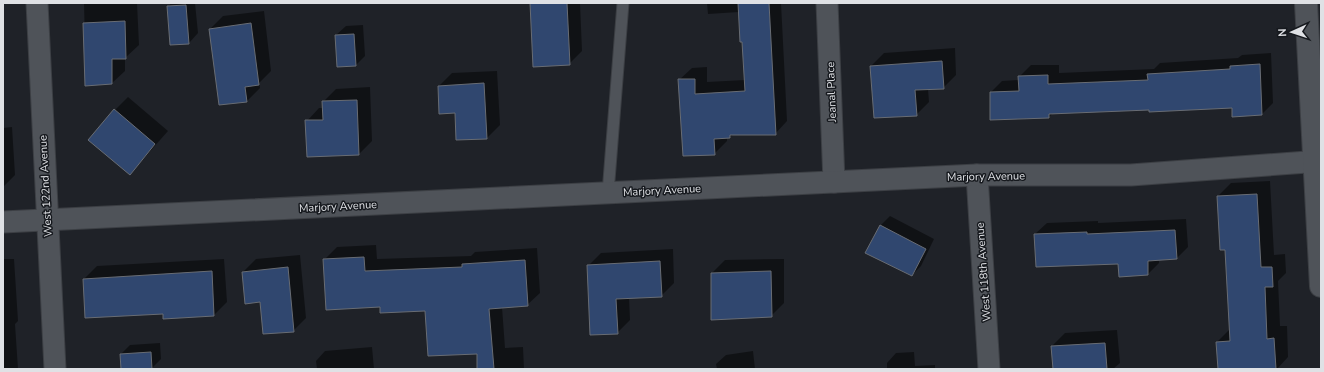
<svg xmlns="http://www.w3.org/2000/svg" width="1324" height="372" font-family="'Nunito Sans',sans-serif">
<rect width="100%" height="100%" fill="#1f2228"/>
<!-- shadow -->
<g fill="#0007">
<path d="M84 3H137L139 45 125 58V71L112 83 86 85Z"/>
<path d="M171 3H195L198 33 189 43 168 7Z"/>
<path d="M532 3H580L582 51 569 64Z"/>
<path d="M707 3H781L787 121 775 134H734L730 137H727V141L714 154 679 80 692 68 707 67V82L745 80 743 41 739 12 708 14Z"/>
<path d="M264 11 271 71 259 83 260 88 247 101 210 29 223 16Z"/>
<path d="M363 25 365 56 356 65 336 35 346 26Z"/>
<path d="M955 48 956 75 943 88 928 89 929 102 916 115 871 66 884 53Z"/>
<path d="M1271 53 1273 103 1262 114 1233 107 1053 113 1049 117 991 92 1002 81 1019 80V77L1031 65H1059V73L1154 69 1160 63 1238 58 1242 55Z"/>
<path d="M497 71 500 125 487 138 456 112 439 86 452 73Z"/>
<path d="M370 87 372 141 359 154 307 121 319 108H324L323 102 336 89Z"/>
<path d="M128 97 168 131 130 174 115 110Z"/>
<path d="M3 120V128L12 127 15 175 3 187Z"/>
<path d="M1270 181 1274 255 1285 254 1286 273 1278 281 1280 326H1287L1288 357 1277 369H1219L1217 342 1230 329 1226 249 1218 196 1231 183Z"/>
<path d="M890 216 934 239 921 266 912 275 880 226Z"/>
<path d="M1186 219 1188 247 1177 258 1159 259V263L1148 274 1119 262 1035 234 1047 223 1098 221V223Z"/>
<path d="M376 245 377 259 471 256 475 252 537 248 540 293 527 305 502 307 505 348 523 347 524 369H478V353L426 310 381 306 325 259 337 247Z"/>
<path d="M673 249 674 283 661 296 629 297 630 320 617 333 588 266 601 253Z"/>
<path d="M300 255 306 318 293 331 261 301 243 272 256 259Z"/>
<path d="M3 259H14L18 321 15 324 18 369H3Z"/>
<path d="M224 259 227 302 214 315 164 313 84 279 97 266Z"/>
<path d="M784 259V303L771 316 712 273 725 260Z"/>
<path d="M1117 330 1120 363 1113 369H1054L1052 346 1065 333Z"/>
<path d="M160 343 161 359 152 368 122 369 121 354 130 345Z"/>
<path d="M372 347 374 369H317L316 361 325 351Z"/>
<path d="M753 351 755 369H717L716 364 726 355Z"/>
<path d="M914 352 915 366 935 365V369H887V363L896 353Z"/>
</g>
<!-- building -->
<g fill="#30476f" stroke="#686c73">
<path d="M530 3H567L570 65 533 67Z"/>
<path d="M738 3H769L776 135H730V138L714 139 715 155 683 156 678 79H695V94L745 91 742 42H740Z"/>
<path d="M186 5 189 44 170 45 167 6Z"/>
<path d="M125 21 126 59H112V84L85 86 83 23Z"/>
<path d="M251 23 259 85 245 87 247 102 219 105 209 29Z"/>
<path d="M354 34 356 66 337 67 335 35Z"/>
<path d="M942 61 944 89 915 90 917 116 874 118 870 66Z"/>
<path d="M1260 64 1262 115 1232 117V108L1149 112V110L1049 114V118L990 120V92L1019 91 1018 76 1048 75V84L1148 80 1147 74 1230 69V66Z"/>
<path d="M484 83 487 139 456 140 455 113 439 114 438 86Z"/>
<path d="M357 100 359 155 307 157 305 120H323L322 101Z"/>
<path d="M114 109 155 144 130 175 88 140Z"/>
<path d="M1257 194 1261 267H1272L1273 287H1265L1267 339 1274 338 1276 369H1218L1216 342 1230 341 1225 250H1220L1217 196Z"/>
<path d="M880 225 926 249 912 276 865 253Z"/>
<path d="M1175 230 1177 259 1148 261V275L1119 277 1118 264 1036 267 1034 234 1087 232V234Z"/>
<path d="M364 257 365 271 462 267V264L525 260 528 306 489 309 494 369H477V354L428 356 425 311 380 313V307L326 310 323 259Z"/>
<path d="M660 261 662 297 616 299 618 334 590 335 587 265Z"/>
<path d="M288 267 294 332 263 334 260 302 245 304 242 272Z"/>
<path d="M212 271 214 316 163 319V314L85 318 83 279Z"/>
<path d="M771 271 772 317 711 320V273Z"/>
<path d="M1105 343 1107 369H1053L1051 346Z"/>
<path d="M151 352 152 369H121L120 354Z"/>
</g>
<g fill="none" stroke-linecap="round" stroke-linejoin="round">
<defs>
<path id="service" d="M608 193 623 3"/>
<g id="minor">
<path d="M37 3 55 369"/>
<path d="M827 3 834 182"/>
<path d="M977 175 989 369"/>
<path d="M3 222 977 175H1131L1321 161"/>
</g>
<path id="tertiary" d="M1306 3 1321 286"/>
</defs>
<!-- service casing -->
<use href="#service" stroke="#3c3f44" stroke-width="13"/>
<!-- minor casing -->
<use href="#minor" stroke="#3c3f44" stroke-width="23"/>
<!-- tertiary casing -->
<use href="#tertiary" stroke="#3c3f44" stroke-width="24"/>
<!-- service -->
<use href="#service" stroke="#4f5359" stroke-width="11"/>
<!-- minor -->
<use href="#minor" stroke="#4f5359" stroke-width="21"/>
<!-- tertiary -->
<use href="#tertiary" stroke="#4f5359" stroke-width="22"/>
</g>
<g text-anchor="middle" stroke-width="3" stroke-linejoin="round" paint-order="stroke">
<!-- street labels -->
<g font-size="11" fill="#dfe1e5" stroke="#16191e">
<text transform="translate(831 92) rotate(-92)" y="4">Jeanal Place</text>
<text transform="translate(986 176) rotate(-1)" y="4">Marjory Avenue</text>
<text transform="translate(45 186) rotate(-93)" y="4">West 122nd Avenue</text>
<text transform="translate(662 190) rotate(-3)" y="4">Marjory Avenue</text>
<text transform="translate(338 206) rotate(-3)" y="4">Marjory Avenue</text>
<text transform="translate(983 272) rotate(-94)" y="4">West 118th Avenue</text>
</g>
</g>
<!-- border -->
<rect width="1324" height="372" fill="none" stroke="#dfe1e5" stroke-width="8"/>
<!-- north arrow -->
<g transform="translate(1292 32) rotate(267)" stroke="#16191e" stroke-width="3" paint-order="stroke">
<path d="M0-3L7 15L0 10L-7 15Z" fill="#dfe1e5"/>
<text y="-6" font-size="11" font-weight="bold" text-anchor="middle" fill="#dfe1e5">N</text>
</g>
</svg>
